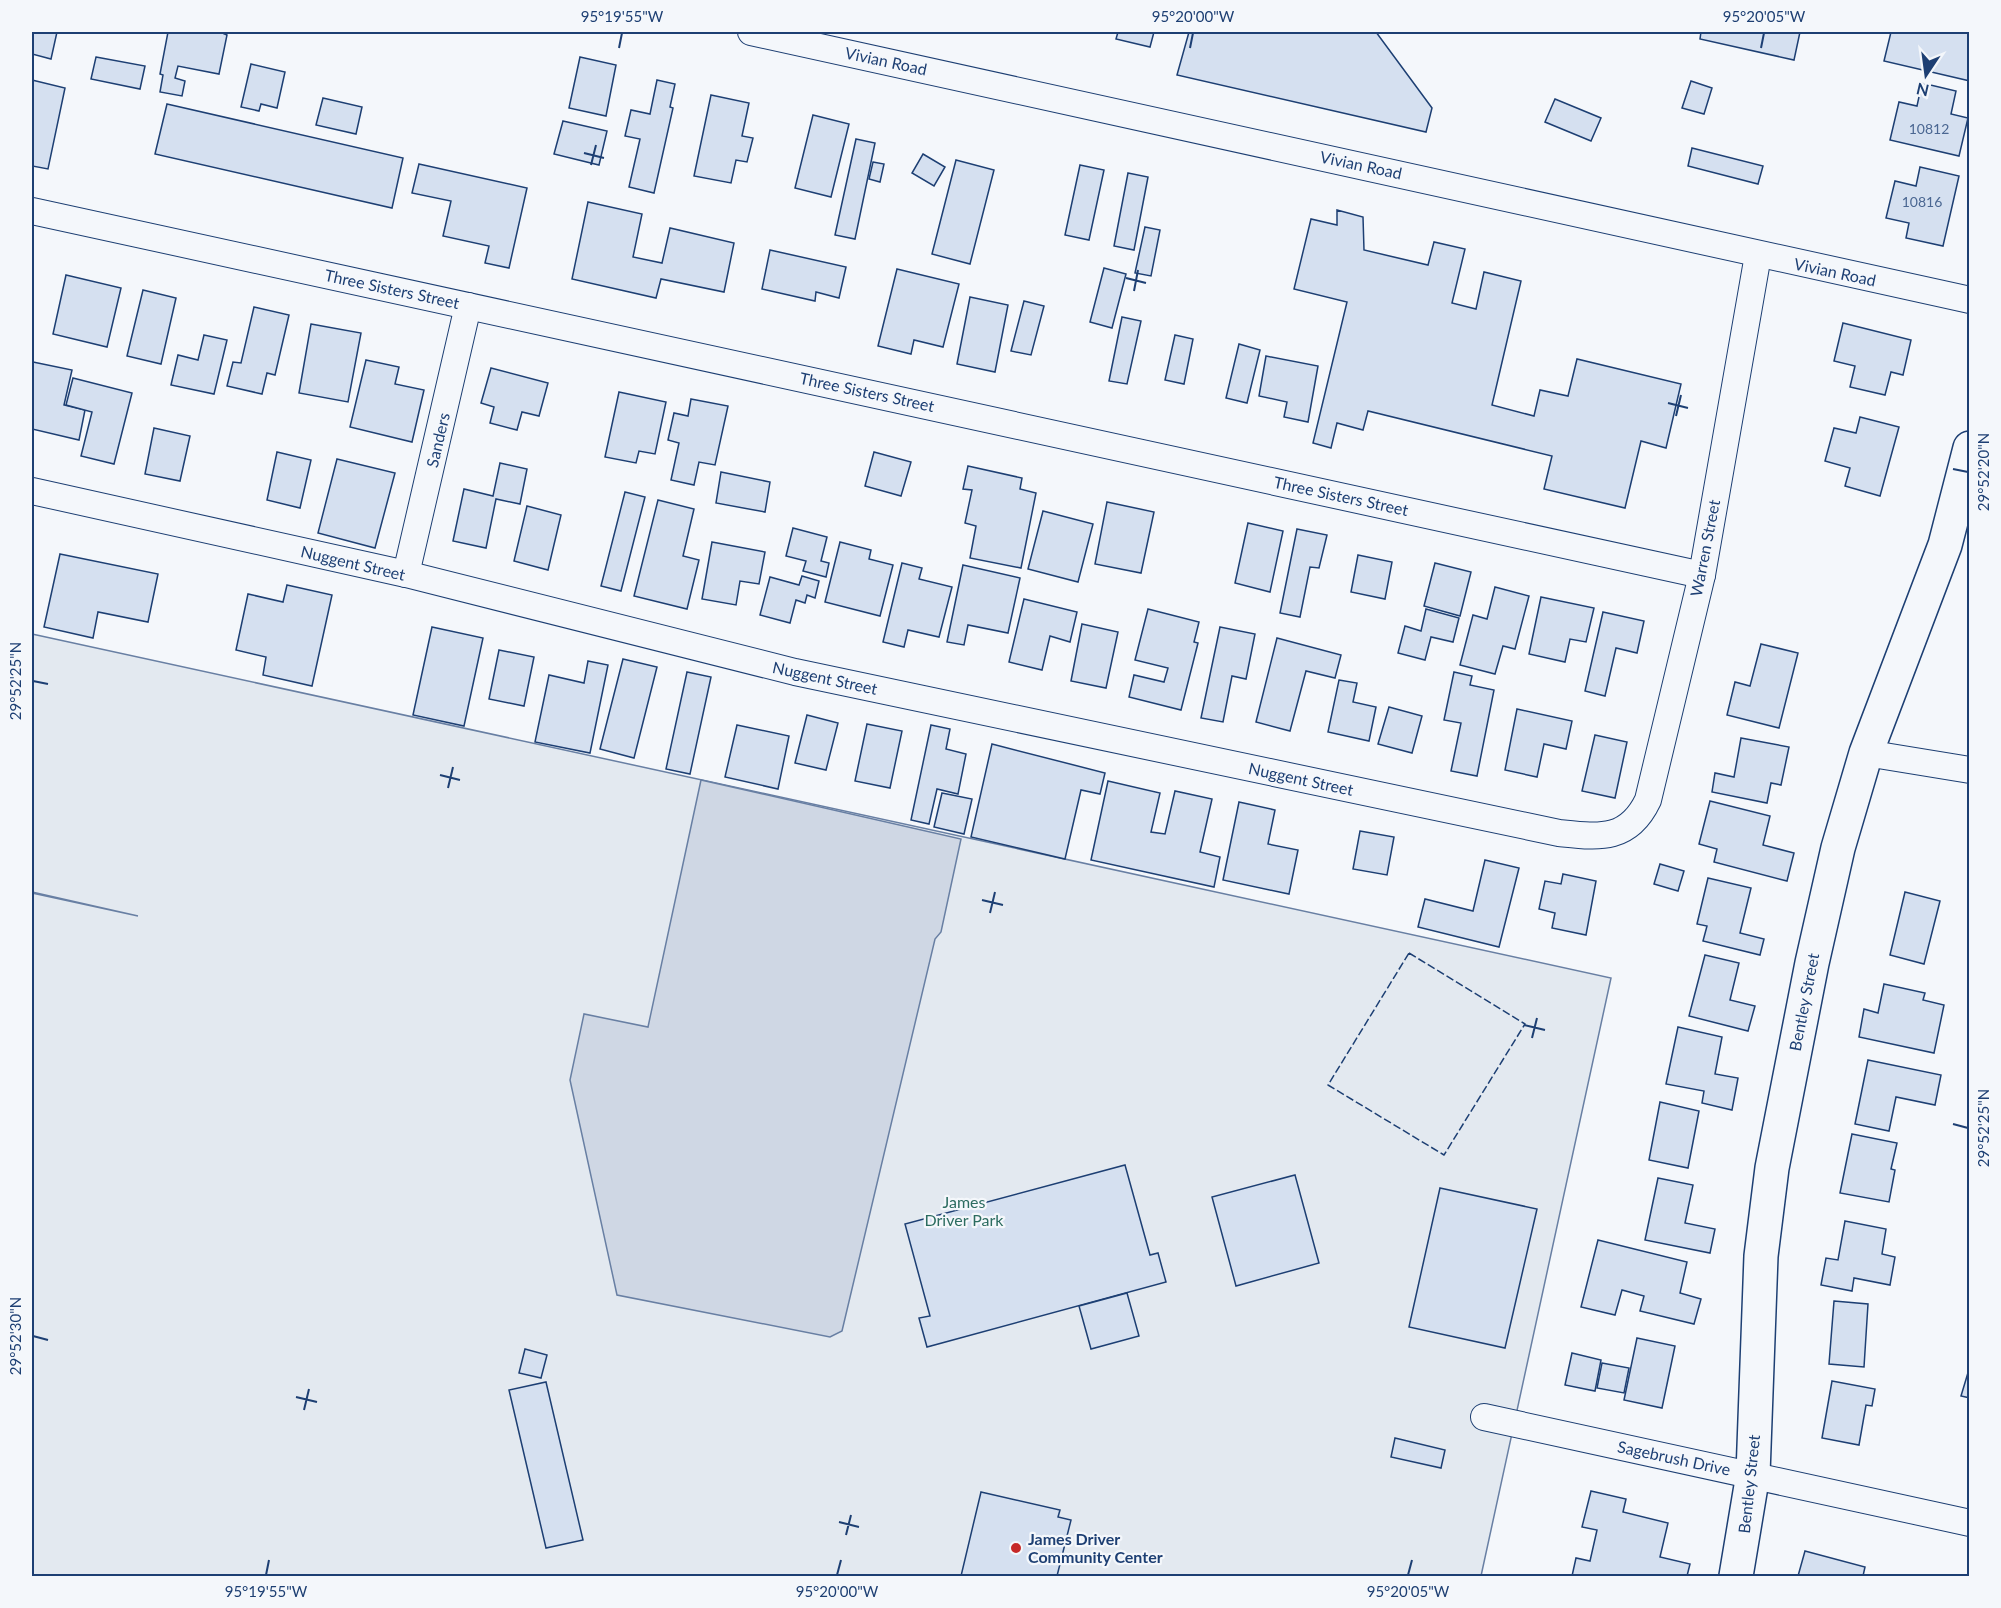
<svg xmlns="http://www.w3.org/2000/svg" width="2001" height="1608" font-family="Lato,sans-serif">
<rect width="100%" height="100%" fill="#f4f7fb"/>
<!-- green -->
<path fill="#e3e9f0" stroke="#687fa3" stroke-width="1.5" d="M32 634 1611 978 1481 1576H32V893L138 916 32 892Z"/>
<!-- water -->
<path fill="#cfd7e4" stroke="#687fa3" stroke-width="1.5" d="M701 780 961 839 941 932 935 939 842 1331 830 1337 617 1295 570 1080 584 1014 648 1027Z"/>
<!-- building -->
<g fill="#d5e0f0" stroke="#1d3f73" stroke-width="1.5">
<path d="M32 32H57L51 59 32 54Z"/>
<path d="M168 32H220L227 35 219 74 178 66 175 78 185 81 182 96 160 92 163 75 160 74Z"/>
<path d="M1118 32H1154L1150 47 1116 39Z"/>
<path d="M1189 32H1376L1432 108 1426 132 1177 75Z"/>
<path d="M1701 32H1800L1794 60 1700 39Z"/>
<path d="M1891 32H1970V81L1884 61Z"/>
<path d="M96 57 145 66 140 89 91 79Z"/>
<path d="M580 57 616 65 606 116 569 108Z"/>
<path d="M251 64 285 72 277 108 261 104 259 111 241 107Z"/>
<path d="M32 80 65 88 48 169 32 166Z"/>
<path d="M657 80 675 84 670 107 673 108 654 193 629 187 640 139 625 136 631 110 650 114Z"/>
<path d="M1691 81 1712 88 1704 114 1682 108Z"/>
<path d="M1922 83 1956 91 1951 114 1968 118 1959 156 1890 140 1899 102 1917 106Z"/>
<path d="M711 95 749 103 742 136 753 138 747 162 736 160 731 183 694 176Z"/>
<path d="M323 98 362 107 356 134 316 125Z"/>
<path d="M1555 99 1601 118 1591 141 1545 122Z"/>
<path d="M167 104 403 158 392 208 155 154Z"/>
<path d="M813 115 849 124 831 197 795 188Z"/>
<path d="M563 121 607 131 599 165 554 154Z"/>
<path d="M856 139 875 143 855 239 835 235Z"/>
<path d="M1692 148 1763 166 1758 184 1688 166Z"/>
<path d="M923 154 945 167 934 186 912 173Z"/>
<path d="M956 160 994 170 970 264 932 254Z"/>
<path d="M873 162 884 164 880 182 869 179Z"/>
<path d="M419 164 527 188 509 268 485 263 489 246 443 236 451 201 412 193Z"/>
<path d="M1080 165 1104 170 1089 240 1065 235Z"/>
<path d="M1920 167 1959 176 1943 246 1906 238 1909 223 1886 218 1895 181 1916 186Z"/>
<path d="M1128 173 1148 177 1134 250 1114 246Z"/>
<path d="M588 202 642 214 633 257 662 263 670 228 734 243 724 292 661 279 656 298 572 279Z"/>
<path d="M1337 210 1363 217 1364 250 1428 265 1434 242 1465 249 1452 303 1476 309 1484 272 1521 281 1492 405 1534 416 1540 390 1568 396 1577 359 1681 384 1666 448 1641 441 1625 508 1544 489 1552 456 1368 411 1363 430 1337 423 1331 448 1313 443 1347 302 1294 289 1311 219 1337 225Z"/>
<path d="M1145 227 1160 230 1151 276 1135 273Z"/>
<path d="M770 250 846 267 839 298 816 292 815 301 762 289Z"/>
<path d="M1104 268 1126 274 1112 328 1090 322Z"/>
<path d="M897 269 959 284 943 347 914 340 911 354 878 346Z"/>
<path d="M66 275 121 288 107 347 53 334Z"/>
<path d="M143 290 176 298 161 364 127 356Z"/>
<path d="M970 297 1008 305 995 372 957 364Z"/>
<path d="M1024 301 1044 306 1031 355 1011 351Z"/>
<path d="M254 307 289 315 275 375 267 373 262 394 227 386 233 362 241 363Z"/>
<path d="M1122 317 1141 321 1127 384 1109 381Z"/>
<path d="M1843 323 1911 340 1903 375 1891 372 1885 395 1850 387 1855 366 1834 361Z"/>
<path d="M311 324 361 333 348 402 299 393Z"/>
<path d="M204 335 227 340 214 394 171 385 178 355 198 360Z"/>
<path d="M1175 335 1193 339 1184 384 1165 380Z"/>
<path d="M1239 344 1260 350 1247 403 1226 398Z"/>
<path d="M1266 356 1318 366 1308 422 1284 417 1287 402 1259 396Z"/>
<path d="M366 360 399 367 395 384 424 390 412 442 350 427Z"/>
<path d="M33 362 72 370 64 405 85 410 79 440 32 429Z"/>
<path d="M491 368 548 383 539 416 522 412 517 430 490 423 494 407 481 403Z"/>
<path d="M73 378 132 393 114 464 81 456 92 412 66 405Z"/>
<path d="M619 392 666 402 655 454 639 451 636 463 605 457Z"/>
<path d="M691 399 728 406 715 465 699 462 694 485 671 480 679 443 668 440 674 413 688 416Z"/>
<path d="M1860 417 1899 427 1880 496 1845 486 1850 468 1825 461 1834 428 1856 433Z"/>
<path d="M154 428 190 436 180 481 145 474Z"/>
<path d="M277 452 311 460 300 508 267 500Z"/>
<path d="M874 452 911 462 901 496 865 486Z"/>
<path d="M337 459 395 473 375 548 318 533Z"/>
<path d="M500 463 527 469 520 504 496 499 486 548 453 541 464 489 493 496Z"/>
<path d="M968 466 1022 478 1020 489 1036 493 1021 568 970 558 976 526 965 523 972 490 963 489Z"/>
<path d="M721 472 770 482 765 512 716 503Z"/>
<path d="M625 492 645 497 621 591 601 586Z"/>
<path d="M658 500 694 509 683 556 699 560 687 609 634 596Z"/>
<path d="M1107 502 1154 512 1141 573 1095 564Z"/>
<path d="M527 506 561 515 548 570 514 561Z"/>
<path d="M1043 511 1093 524 1078 582 1028 569Z"/>
<path d="M1248 523 1283 531 1270 592 1235 583Z"/>
<path d="M793 528 827 537 821 561 829 563 826 577 803 571 806 561 786 556Z"/>
<path d="M1297 529 1327 535 1319 568 1310 567 1300 617 1280 613Z"/>
<path d="M712 542 765 552 759 584 740 581 736 605 702 599Z"/>
<path d="M840 542 871 550 869 559 893 565 880 616 825 602Z"/>
<path d="M60 554 158 574 148 622 98 612 93 638 44 627Z"/>
<path d="M1358 555 1392 562 1385 599 1351 592Z"/>
<path d="M902 563 922 568 919 579 952 587 939 637 908 630 904 647 883 642Z"/>
<path d="M1435 563 1471 572 1460 616 1424 606Z"/>
<path d="M963 565 1020 578 1008 633 968 625 964 645 947 642Z"/>
<path d="M802 576 819 581 815 598 807 595 805 603 796 600 790 623 760 615 770 577 799 585Z"/>
<path d="M287 585 332 595 312 686 263 675 266 657 236 650 248 594 283 602Z"/>
<path d="M1495 587 1529 596 1515 649 1503 646 1495 674 1460 665 1473 615 1487 619Z"/>
<path d="M1541 597 1594 608 1586 642 1570 639 1565 662 1529 654Z"/>
<path d="M1024 599 1077 612 1070 642 1050 636 1042 670 1009 662Z"/>
<path d="M1148 609 1199 622 1194 642 1198 643 1181 710 1129 697 1134 675 1164 682 1168 668 1135 660Z"/>
<path d="M1426 609 1459 618 1453 642 1431 637 1425 660 1398 653 1405 626 1421 631Z"/>
<path d="M1603 612 1644 621 1637 653 1616 648 1605 696 1585 691Z"/>
<path d="M1082 624 1118 632 1106 688 1071 681Z"/>
<path d="M432 627 483 638 464 726 413 715Z"/>
<path d="M1220 627 1255 634 1246 679 1232 676 1223 722 1201 718Z"/>
<path d="M1277 638 1341 655 1335 678 1306 671 1290 731 1256 722Z"/>
<path d="M1761 644 1798 653 1779 728 1727 715 1735 682 1750 686Z"/>
<path d="M499 650 534 657 524 706 489 699Z"/>
<path d="M623 659 657 667 634 758 600 749Z"/>
<path d="M588 661 608 665 590 753 535 742 549 675 584 683Z"/>
<path d="M687 672 711 677 690 774 666 769Z"/>
<path d="M1454 672 1472 676 1470 685 1494 690 1477 776 1451 771 1461 723 1444 720Z"/>
<path d="M1339 680 1357 683 1353 702 1376 707 1369 741 1328 732Z"/>
<path d="M1389 707 1422 716 1412 753 1378 744Z"/>
<path d="M1517 709 1572 721 1566 749 1544 744 1537 777 1505 770Z"/>
<path d="M807 715 838 723 826 770 795 763Z"/>
<path d="M867 724 902 731 890 788 855 781Z"/>
<path d="M737 725 789 736 778 789 725 777Z"/>
<path d="M931 725 950 729 946 749 966 754 958 794 937 789 929 824 911 820Z"/>
<path d="M1595 735 1627 742 1615 798 1582 791Z"/>
<path d="M1741 738 1789 747 1781 785 1771 783 1767 803 1712 792 1715 773 1734 777Z"/>
<path d="M992 744 1105 773 1100 794 1081 790 1065 859 971 837Z"/>
<path d="M1108 781 1160 793 1151 832 1165 834 1175 791 1212 799 1200 852 1220 857 1214 887 1091 860Z"/>
<path d="M942 793 972 799 964 834 934 827Z"/>
<path d="M1710 801 1770 816 1763 845 1794 853 1787 881 1714 862 1717 849 1699 844Z"/>
<path d="M1239 802 1275 810 1268 844 1298 850 1289 894 1223 880Z"/>
<path d="M1360 831 1394 837 1387 875 1353 869Z"/>
<path d="M1485 860 1519 868 1499 947 1418 927 1425 899 1473 911Z"/>
<path d="M1660 864 1684 871 1678 891 1654 884Z"/>
<path d="M1563 874 1596 881 1586 935 1552 928 1555 913 1539 909 1545 881 1561 884Z"/>
<path d="M1708 878 1751 888 1740 933 1764 939 1760 955 1703 941 1707 926 1697 924Z"/>
<path d="M1905 892 1940 901 1924 964 1890 955Z"/>
<path d="M1705 955 1739 963 1730 1000 1755 1006 1748 1031 1689 1016Z"/>
<path d="M1884 984 1925 993 1923 1000 1944 1005 1934 1053 1859 1037 1864 1009 1878 1013Z"/>
<path d="M1678 1027 1722 1037 1715 1074 1738 1078 1732 1110 1702 1103 1704 1091 1666 1084Z"/>
<path d="M1868 1060 1941 1075 1935 1105 1896 1097 1889 1131 1855 1124Z"/>
<path d="M1660 1102 1699 1111 1688 1168 1649 1160Z"/>
<path d="M1852 1134 1897 1143 1891 1169 1895 1170 1889 1202 1840 1193Z"/>
<path d="M1125 1165 1150 1255 1158 1253 1166 1282 927 1347 919 1318 930 1316 905 1224Z"/>
<path d="M1295 1175 1319 1263 1236 1286 1212 1197Z"/>
<path d="M1658 1178 1693 1185 1685 1223 1715 1229 1710 1253 1645 1240Z"/>
<path d="M1440 1188 1537 1209 1505 1348 1409 1327Z"/>
<path d="M1845 1221 1886 1229 1882 1254 1895 1257 1890 1285 1854 1278 1852 1291 1821 1285 1826 1258 1838 1260Z"/>
<path d="M1598 1240 1687 1262 1680 1293 1701 1299 1694 1324 1640 1311 1644 1296 1622 1290 1615 1315 1581 1307Z"/>
<path d="M1127 1293 1139 1336 1091 1349 1079 1306Z"/>
<path d="M1834 1301 1868 1304 1864 1367 1829 1364Z"/>
<path d="M1637 1338 1675 1346 1662 1408 1624 1400Z"/>
<path d="M525 1349 547 1355 541 1378 519 1373Z"/>
<path d="M1572 1353 1601 1360 1595 1391 1565 1385Z"/>
<path d="M1602 1363 1629 1368 1624 1393 1597 1388Z"/>
<path d="M1970 1366V1398L1961 1396Z"/>
<path d="M1832 1381 1875 1389 1872 1406 1866 1405 1859 1445 1822 1438Z"/>
<path d="M546 1382 583 1540 546 1548 509 1390Z"/>
<path d="M1395 1438 1445 1450 1441 1468 1391 1457Z"/>
<path d="M1591 1491 1626 1499 1623 1512 1668 1523 1660 1557 1690 1564 1687 1576H1572L1576 1558 1590 1561 1597 1530 1582 1527Z"/>
<path d="M981 1492 1060 1510 1058 1517 1071 1520 1057 1576H961Z"/>
<path d="M1805 1551 1865 1567 1863 1576H1798Z"/>
</g>
<g fill="none" stroke-linecap="round" stroke-linejoin="round">
<defs>
<g id="street">
<path d="M751 32 1970 300"/>
<path d="M32 211 1702 575"/>
<path d="M32 491 406 574 795 672 1559 833C1598 837 1628 842 1648 800L1702 575 1758 255"/>
<path d="M406 574 468 306"/>
<path d="M1866 753 1970 770"/>
<path d="M1484 1417 1970 1523"/>
</g>
<path id="secondary" d="M1736 1576 1753 1474 1761 1256 1772 1168 1812 963 1838 848 1866 753 1945 545 1970 448"/>
</defs>
<!-- street casing -->
<use href="#street" stroke="#1d3f73" stroke-width="28"/>
<!-- secondary casing -->
<use href="#secondary" stroke="#1d3f73" stroke-width="36"/>
<!-- street -->
<use href="#street" stroke="#f4f7fb" stroke-width="26"/>
<!-- secondary -->
<use href="#secondary" stroke="#f4f7fb" stroke-width="33"/>
<!-- fence -->
<path stroke="#1d3f73" stroke-width="1.5" stroke-dasharray="8 3" stroke-linecap="butt" d="M1409 953 1525 1024 1444 1155 1328 1085Z"/>
</g>
<!-- ticks -->
<path fill="none" stroke="#1d3f73" stroke-width="2" d="M619 48 622 33M1190 48 1193 33M1761 48 1764 33M584 153 604 158M591 165 596 145M1126 278 1146 283M1134 291 1138 270M1668 403 1688 408M1676 416 1681 395M1953 469 1968 472M33 681 48 684M440 775 460 780M448 788 453 767M982 900 1003 905M990 913 995 892M1524 1025 1545 1030M1532 1038 1537 1018M1953 1124 1968 1128M33 1336 48 1340M296 1397 317 1402M304 1410 309 1389M839 1522 859 1527M846 1535 851 1515M266 1575 269 1560M837 1575 841 1560M1408 1575 1412 1560"/>
<!-- markers -->
<circle fill="#c62828" stroke="#f4f7fb" stroke-width="2" cx="1016" cy="1548" r="6"/>
<g text-anchor="middle" stroke-width="4.5" stroke-linejoin="round" paint-order="stroke">
<!-- number labels -->
<g font-size="14" fill="#4b6792">
<text x="1929" y="134">10812</text>
<text x="1922" y="207">10816</text>
</g>
<!-- street labels -->
<g font-size="16" fill="#1d3f73" stroke="#f4f7fb">
<text transform="translate(886 61) rotate(12)" y="6">Vivian Road</text>
<text transform="translate(1361 165) rotate(12)" y="6">Vivian Road</text>
<text transform="translate(1835 272) rotate(12)" y="6">Vivian Road</text>
<text transform="translate(392 289) rotate(12)" y="6">Three Sisters Street</text>
<text transform="translate(867 392) rotate(12)" y="6">Three Sisters Street</text>
<text transform="translate(438 440) rotate(-77)" y="6">Sanders</text>
<text transform="translate(1341 496) rotate(12)" y="6">Three Sisters Street</text>
<text transform="translate(1705 548) rotate(-79)" y="6">Warren Street</text>
<text transform="translate(353 563) rotate(13)" y="6">Nuggent Street</text>
<text transform="translate(825 678) rotate(12)" y="6">Nuggent Street</text>
<text transform="translate(1301 779) rotate(12)" y="6">Nuggent Street</text>
<text transform="translate(1804 1002) rotate(-79)" y="6">Bentley Street</text>
<text transform="translate(1674 1458) rotate(12)" y="6">Sagebrush Drive</text>
<text transform="translate(1749 1484) rotate(-84)" y="6">Bentley Street</text>
</g>
<!-- park labels -->
<g font-size="16" fill="#2c6c60" stroke="#f4f7fb">
<text x="964" y="1208">James<tspan x="964" dy="18">Driver Park</tspan></text>
</g>
<!-- poi labels -->
<g font-size="16" font-weight="bold" fill="#1d3f73" stroke="#f4f7fb" text-anchor="start">
<text x="1028" y="1545">James Driver<tspan x="1028" dy="18">Community Center</tspan></text>
</g>
</g>
<!-- border -->
<rect width="2001" height="1608" fill="none" stroke="#f4f7fb" stroke-width="66"/>
<!-- north arrow -->
<g transform="translate(1926 75) rotate(193)" stroke="#f4f7fb" stroke-width="4.5" paint-order="stroke">
<path d="M0-4.5L10 22L0 15L-10 22Z" fill="#1d3f73"/>
<text y="-9" font-size="16" font-weight="bold" text-anchor="middle" fill="#1d3f73">N</text>
</g>
<rect x="33" y="33" width="1935" height="1542" fill="none" stroke="#1d3f73" stroke-width="2"/>
<g font-size="15" text-anchor="middle" fill="#1d3f73">
<text x="622" y="22">95°19'55"W</text>
<text x="1193" y="22">95°20'00"W</text>
<text x="1764" y="22">95°20'05"W</text>
<text transform="translate(1984 472) rotate(-90)" y="5">29°52'20"N</text>
<text transform="translate(16 681) rotate(-90)" y="5">29°52'25"N</text>
<text transform="translate(1984 1128) rotate(-90)" y="5">29°52'25"N</text>
<text transform="translate(16 1336) rotate(-90)" y="5">29°52'30"N</text>
<text x="266" y="1597">95°19'55"W</text>
<text x="837" y="1597">95°20'00"W</text>
<text x="1408" y="1597">95°20'05"W</text>
</g>
</svg>
